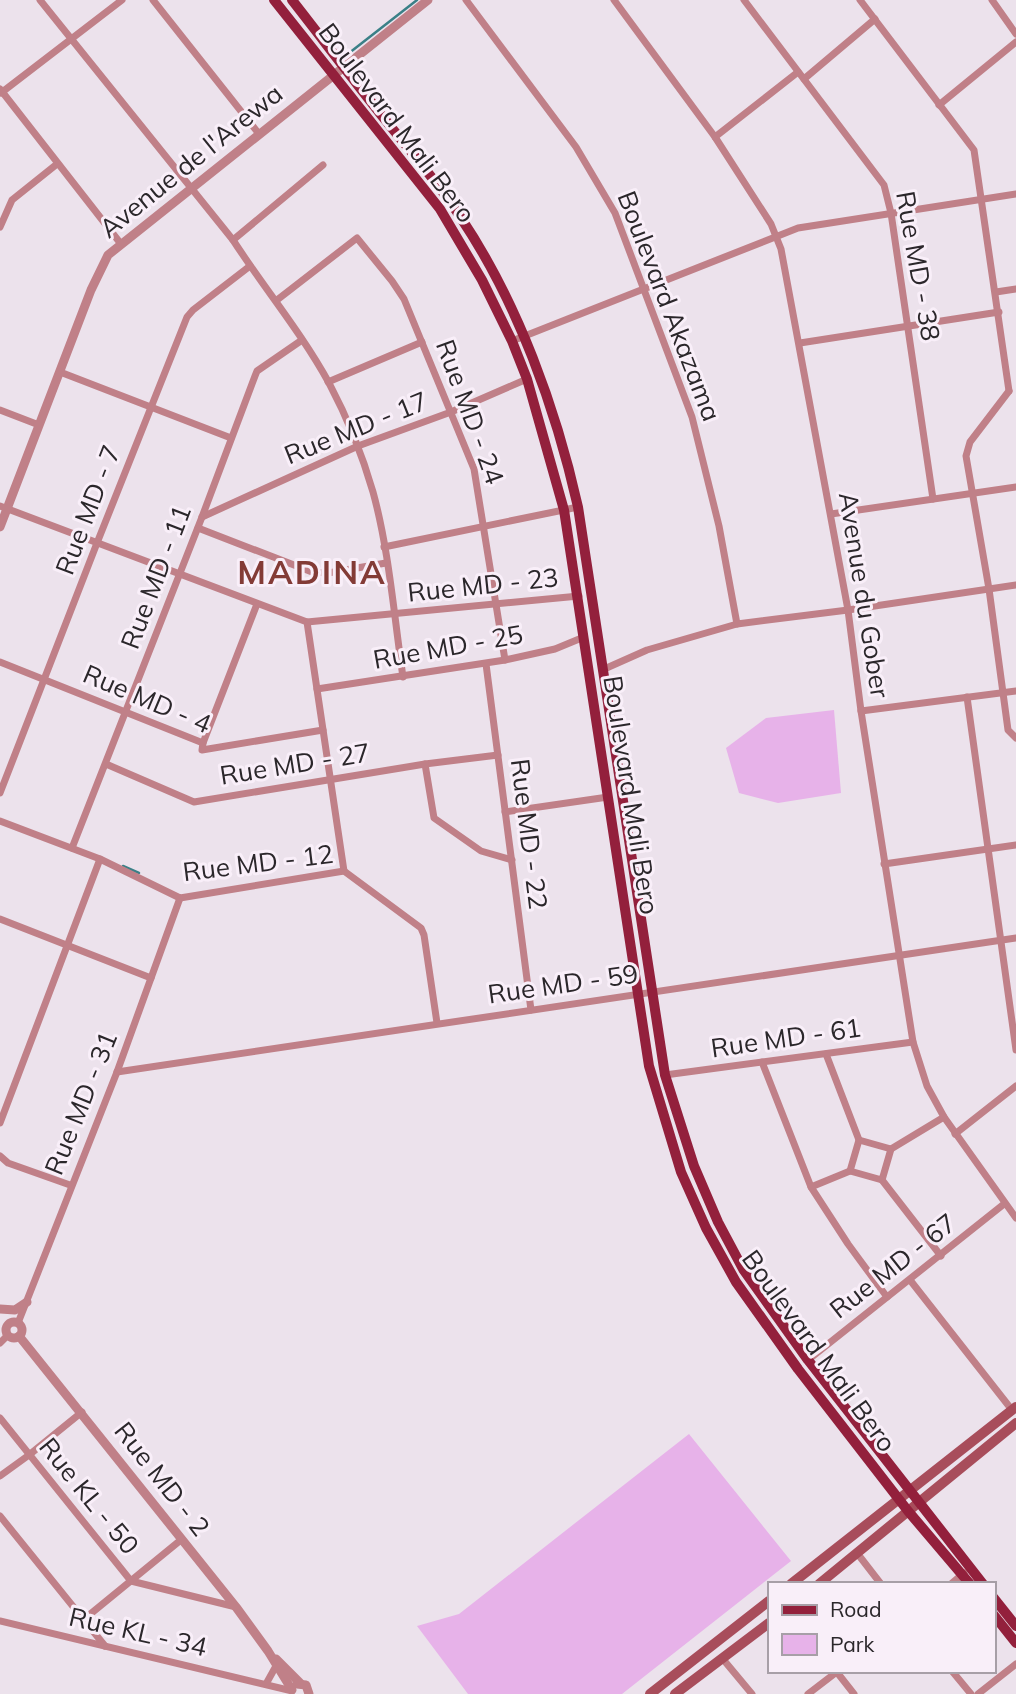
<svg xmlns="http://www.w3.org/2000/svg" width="1016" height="1694" font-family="Mulish,sans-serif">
<rect width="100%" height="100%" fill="#ece2ec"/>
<!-- green -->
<g fill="#e7b2e9">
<path d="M834 710 841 793 778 803 739 793 726 748 766 718Z"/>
<path d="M689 1434 791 1561 622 1694H468L417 1626 459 1614Z"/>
</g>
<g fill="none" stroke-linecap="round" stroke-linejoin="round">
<!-- stream -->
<g stroke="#3a8087" stroke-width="2.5">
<path d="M344 57 417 0"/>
<path d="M123 866 139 873"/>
</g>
<!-- minor -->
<g stroke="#c08088" stroke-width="7">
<path d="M40 0 233 240C264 288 301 332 329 383 347 417 362 454 373 492 389 550 394 616 403 677"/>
<path d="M153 0 259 134"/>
<path d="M466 0 576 147 615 213 692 417 719 526 737 624"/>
<path d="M614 0 715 137 771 224 781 249 848 610 861 711 913 1042 927 1086 944 1117 1016 1218"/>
<path d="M744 0 884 185 891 213 933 499"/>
<path d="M860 0 974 150 1009 391"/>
<path d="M992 0 1016 34"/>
<path d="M804 79 875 19"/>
<path d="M0 89 121 244"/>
<path d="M1 93 122 0"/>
<path d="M939 105 1016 42"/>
<path d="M715 137 798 72"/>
<path d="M0 227 12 200 57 164"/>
<path d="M233 240 323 165"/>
<path d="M996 292 1016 289"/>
<path d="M277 300 357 238 392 281 404 299 474 469 505 660"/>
<path d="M512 341 798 228 1016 194"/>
<path d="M800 343 999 312"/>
<path d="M60 372 231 438"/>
<path d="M328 382 422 342"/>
<path d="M1009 391 970 442 966 456 989 589 1008 730 1016 738"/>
<path d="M0 410 39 425"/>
<path d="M0 506 307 622 344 871"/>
<path d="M831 514 1016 487"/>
<path d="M202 517 358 446 451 412 527 379"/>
<path d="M198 528 312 572 328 573 386 563"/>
<path d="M384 547 578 507"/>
<path d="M257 604 203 743 202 750 323 730"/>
<path d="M307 622 579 596"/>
<path d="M0 662 203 743"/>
<path d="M486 664 531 1010"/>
<path d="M602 670 647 650 737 624 848 610 1016 585"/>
<path d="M317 689 505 660 555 649 584 637"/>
<path d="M967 697 1016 1050"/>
<path d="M861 711 1016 691"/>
<path d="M106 764 194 802 425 764 498 755"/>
<path d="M425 764 434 818 481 851 512 860"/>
<path d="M0 793 97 543 187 317 193 310 250 266"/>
<path d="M505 812 608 797"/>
<path d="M0 821 100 859 180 898 344 871 421 928 424 935 437 1023"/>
<path d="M72 848 202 517 255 376 257 371 302 340"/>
<path d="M884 864 1016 845"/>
<path d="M0 919 151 978"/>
<path d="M826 1054 859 1140"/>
<path d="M762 1062 811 1187 848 1244 887 1297"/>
<path d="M117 1072 1016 938"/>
<path d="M665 1075 913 1042"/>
<path d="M0 1123 100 859"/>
<path d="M955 1134 1016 1086"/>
<path d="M0 1156 8 1163 70 1185"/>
<path d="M850 1171 859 1140 891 1149"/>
<path d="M882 1180 941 1256"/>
<path d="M811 1187 850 1171 882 1180 891 1149 944 1117"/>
<path d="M910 1280 1012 1410"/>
<path d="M18 1323 117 1072 180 898"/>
<path d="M0 1343 8 1335"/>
<path d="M808 1360 1004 1204"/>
<path d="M0 1418 131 1581 236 1607"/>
<path d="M0 1476 29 1455 82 1412"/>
<path d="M0 1516 105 1646"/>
<path d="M857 1553 881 1584"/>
<path d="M951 1584 964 1573"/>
<path d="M83 1620 182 1539"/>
<path d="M0 1621 292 1691"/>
<path d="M722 1658 752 1694"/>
<path d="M836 1671 854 1694"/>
<path d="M952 1671 971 1694"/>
<path d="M266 1684 276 1666"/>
<path d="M808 1694 838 1671"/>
<path d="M978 1694 1016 1664"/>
</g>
<!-- tertiary -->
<g stroke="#c08088" stroke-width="9">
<path d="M0 527 91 290 108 255 428 0"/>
<path d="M0 1309 15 1310 27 1302"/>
<circle cx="14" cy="1330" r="8"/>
<path d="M19 1336 236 1607 268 1651 292 1690"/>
<path d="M276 1659 300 1683"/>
<path d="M297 1684 306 1685 309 1694"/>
</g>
<!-- secondary -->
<g stroke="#a84d5b" stroke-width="10">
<path d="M791 1584 1016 1407"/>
<path d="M819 1584 1016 1423"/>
<path d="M650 1694 769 1601"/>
<path d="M675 1694 769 1623"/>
</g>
<!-- primary -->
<g stroke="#93203c" stroke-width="10">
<path d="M274 0 440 209 482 280 512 341 527 379 564 510 649 1066 681 1172 706 1228 736 1282 798 1369 908 1511 970 1584"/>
<path d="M292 0C324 41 355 82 387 122 412 153 439 184 461 218 518 303 556 409 578 507L665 1075 694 1166 718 1222 743 1269 808 1360 983 1584"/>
<path d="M993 1597 1016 1626"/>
<path d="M993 1614 1016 1643"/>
</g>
</g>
<g text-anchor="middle" stroke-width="6" stroke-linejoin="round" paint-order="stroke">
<!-- street labels -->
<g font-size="26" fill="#2b272b" stroke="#f9eff9">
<text transform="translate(397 123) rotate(53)" y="9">Boulevard Mali Bero</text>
<text transform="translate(191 161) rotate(-39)" y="9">Avenue de l'Arewa</text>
<text transform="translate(918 266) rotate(80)" y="9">Rue MD - 38</text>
<text transform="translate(669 306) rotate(69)" y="9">Boulevard Akazama</text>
<text transform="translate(470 412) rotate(70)" y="9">Rue MD - 24</text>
<text transform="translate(356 428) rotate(-22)" y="9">Rue MD - 17</text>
<text transform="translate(88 510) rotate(-69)" y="9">Rue MD - 7</text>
<text transform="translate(156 577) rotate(-69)" y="9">Rue MD - 11</text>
<text transform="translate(483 585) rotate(-6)" y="9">Rue MD - 23</text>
<text transform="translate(864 595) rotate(81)" y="9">Avenue du Gober</text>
<text transform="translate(448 647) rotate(-10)" y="9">Rue MD - 25</text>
<text transform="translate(147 699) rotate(23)" y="9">Rue MD - 4</text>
<text transform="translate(295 764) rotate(-9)" y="9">Rue MD - 27</text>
<text transform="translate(631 795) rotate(81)" y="9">Boulevard Mali Bero</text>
<text transform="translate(529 834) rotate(83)" y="9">Rue MD - 22</text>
<text transform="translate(258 863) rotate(-7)" y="9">Rue MD - 12</text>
<text transform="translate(563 984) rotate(-8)" y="9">Rue MD - 59</text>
<text transform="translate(786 1038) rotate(-8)" y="9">Rue MD - 61</text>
<text transform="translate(81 1103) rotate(-68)" y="9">Rue MD - 31</text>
<text transform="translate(893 1266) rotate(-38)" y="9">Rue MD - 67</text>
<text transform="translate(819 1351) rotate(54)" y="9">Boulevard Mali Bero</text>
<text transform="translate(162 1479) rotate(52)" y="9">Rue MD - 2</text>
<text transform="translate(89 1496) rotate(51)" y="9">Rue KL - 50</text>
<text transform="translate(138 1632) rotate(13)" y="9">Rue KL - 34</text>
</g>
<!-- district labels -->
<g font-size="33" font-weight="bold" letter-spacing="2" fill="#833b36" stroke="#f9eff9">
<text x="312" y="584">MADINA</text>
</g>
</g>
<!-- legend -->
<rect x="768" y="1582" width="228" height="91" fill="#f9eff9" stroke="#a79fa7" stroke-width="2"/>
<rect x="782" y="1605" width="35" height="10" fill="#93203c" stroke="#a79fa7" stroke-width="2"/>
<text x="830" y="1617" font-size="21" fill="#2b272b">Road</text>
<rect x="782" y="1634" width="35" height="21" fill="#e7b2e9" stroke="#a79fa7" stroke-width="2"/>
<text x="830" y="1652" font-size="21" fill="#2b272b">Park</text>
</svg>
